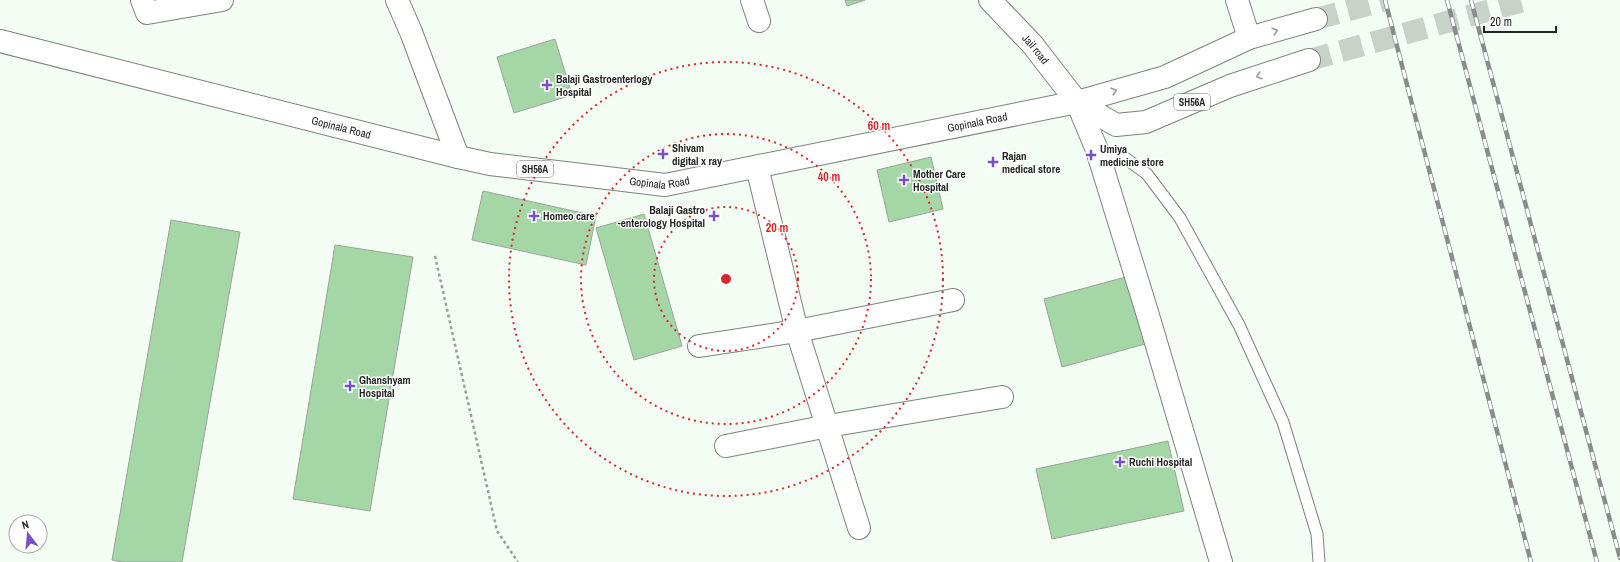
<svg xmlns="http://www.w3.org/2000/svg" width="1620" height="562" font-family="'Archivo Narrow',sans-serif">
<rect width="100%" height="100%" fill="#f3fdf3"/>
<!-- building -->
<g fill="#a5d6a5" stroke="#9ba49b">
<path d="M845 0H865L847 6Z"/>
<path d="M555 39 572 95 514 113 497 57Z"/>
<path d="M931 157 943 209 889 222 877 170Z"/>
<path d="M483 191 596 216 586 265 472 240Z"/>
<path d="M644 214 682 346 634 360 596 228Z"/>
<path d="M171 220 240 232 182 562H123L112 560Z"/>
<path d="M335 245 413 257 370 511 293 499Z"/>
<path d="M1126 277 1145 344 1062 367 1044 299Z"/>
<path d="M1168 441 1184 511 1052 539 1036 469Z"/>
</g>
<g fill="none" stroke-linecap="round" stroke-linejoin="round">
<!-- primary-tunnel -->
<g stroke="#c9d2c9" stroke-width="22" stroke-dasharray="22 11" stroke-linecap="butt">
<path d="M1316 19 1386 0"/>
<path d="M1309 60 1527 0"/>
</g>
<defs>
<path id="lane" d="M1097 150 1121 155 1147 174 1180 218 1239 325 1283 422 1317 534 1319 562"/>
<g id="street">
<path d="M142 0 147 13 222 0"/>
<path d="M397 0 411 32 458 157"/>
<path d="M752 0 759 21"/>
<path d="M1237 0 1249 38"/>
<path d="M1077 102 1097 150 1147 312 1221 562"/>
<path d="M757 167 797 331 859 528"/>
<path d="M699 346 797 331 953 300"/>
<path d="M726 446 828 426 1002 397"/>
</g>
<g id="secondary">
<path id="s1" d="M990 0 1032 44 1077 102"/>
</g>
<g id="primary">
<path id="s2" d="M0 41 458 157 490 164 665 185 1077 102 1165 77 1249 38 1316 19"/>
<path d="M1077 102 1116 125 1146 122 1230 86 1309 60"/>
</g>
</defs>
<!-- lane casing -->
<use href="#lane" stroke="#7c847b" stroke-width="13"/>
<!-- street casing -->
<use href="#street" stroke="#7c847b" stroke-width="24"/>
<!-- secondary casing -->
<use href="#secondary" stroke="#7c847b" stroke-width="24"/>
<!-- primary casing -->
<use href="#primary" stroke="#7c847b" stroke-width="24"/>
<!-- path -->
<path stroke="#989f98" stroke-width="2.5" stroke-dasharray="3 3" stroke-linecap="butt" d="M435 256 497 531 518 562"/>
<!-- lane -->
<use href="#lane" stroke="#fff" stroke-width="11"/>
<!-- street -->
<use href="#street" stroke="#fff" stroke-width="22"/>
<!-- secondary -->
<use href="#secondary" stroke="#fff" stroke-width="22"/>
<!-- primary -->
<use href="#primary" stroke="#fff" stroke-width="22"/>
<defs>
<g id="rail">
<path d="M1385 0 1531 562"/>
<path d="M1447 0 1597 562"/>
<path d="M1471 0 1620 558"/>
</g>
</defs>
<!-- rail casing -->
<use href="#rail" stroke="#878e87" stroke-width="4.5"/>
<!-- rail -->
<use href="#rail" stroke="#fff" stroke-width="3" stroke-dasharray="9" stroke-linecap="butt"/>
</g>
<!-- one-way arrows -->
<defs><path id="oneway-chevron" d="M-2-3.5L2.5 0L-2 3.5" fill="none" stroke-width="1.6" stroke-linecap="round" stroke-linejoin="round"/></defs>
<g stroke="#9b9c9b">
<use href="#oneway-chevron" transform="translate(1275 31) rotate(-16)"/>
<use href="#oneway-chevron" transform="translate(1259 76) rotate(162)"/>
<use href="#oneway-chevron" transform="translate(1114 91) rotate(-16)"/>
</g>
<!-- distance rings -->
<g fill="none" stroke="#d62828" stroke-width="2" stroke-dasharray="2 4">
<circle cx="726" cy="279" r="72"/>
<circle cx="726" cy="279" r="145"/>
<circle cx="726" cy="279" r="217"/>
</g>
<!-- markers -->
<g fill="#7851ca" stroke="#fff" stroke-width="1.5">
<path d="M545 79h4v4h4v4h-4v4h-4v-4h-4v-4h4z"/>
<path d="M661 148h4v4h4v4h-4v4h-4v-4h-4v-4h4z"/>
<path d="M1089 149h4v4h4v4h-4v4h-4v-4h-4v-4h4z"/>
<path d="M991 156h4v4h4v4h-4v4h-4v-4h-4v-4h4z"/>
<path d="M902 174h4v4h4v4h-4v4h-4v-4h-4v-4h4z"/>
<path d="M532 210h4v4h4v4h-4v4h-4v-4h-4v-4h4z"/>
<path d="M712 210h4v4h4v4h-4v4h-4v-4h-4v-4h4z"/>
<path d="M348 380h4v4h4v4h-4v4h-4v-4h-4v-4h4z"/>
<path d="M1118 456h4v4h4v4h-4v4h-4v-4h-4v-4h4z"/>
</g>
<g text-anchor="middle" stroke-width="3" stroke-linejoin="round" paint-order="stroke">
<!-- shield labels -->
<g fill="#fff" stroke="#646664" stroke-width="1">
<rect x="1174" y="94" width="36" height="16" rx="3"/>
<rect x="517" y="161" width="36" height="16" rx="3"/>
</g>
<g font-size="10" font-weight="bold" fill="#212421">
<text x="1192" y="106">SH56A</text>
<text x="535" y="173">SH56A</text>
</g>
<!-- street labels -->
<g font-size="11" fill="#212421" stroke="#fff">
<text dy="4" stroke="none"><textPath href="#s1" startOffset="67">Jail road</textPath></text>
<text dy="4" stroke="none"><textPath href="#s2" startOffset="1000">Gopinala Road</textPath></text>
<text dy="4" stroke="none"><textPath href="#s2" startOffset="352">Gopinala Road</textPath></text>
<text dy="4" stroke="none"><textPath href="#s2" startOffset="676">Gopinala Road</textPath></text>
</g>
<!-- poi labels -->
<g font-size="11" font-weight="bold" fill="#212421" stroke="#fff" text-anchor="start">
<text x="556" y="83">Balaji Gastroenterlogy<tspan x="556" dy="13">Hospital</tspan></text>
<text x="672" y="152">Shivam<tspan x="672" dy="13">digital x ray</tspan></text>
<text x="1100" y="153">Umiya<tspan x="1100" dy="13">medicine store</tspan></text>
<text x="1002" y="160">Rajan<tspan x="1002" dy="13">medical store</tspan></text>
<text x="913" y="178">Mother Care<tspan x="913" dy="13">Hospital</tspan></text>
<text x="705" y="214" text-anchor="end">Balaji Gastro<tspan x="705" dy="13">-enterology Hospital</tspan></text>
<text x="543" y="220">Homeo care</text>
<text x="359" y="384">Ghanshyam<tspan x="359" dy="13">Hospital</tspan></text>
<text x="1129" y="466">Ruchi Hospital</text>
</g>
</g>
<circle cx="726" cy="279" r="6" fill="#d62828" stroke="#fff" stroke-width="2"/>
<g font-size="12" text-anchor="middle" font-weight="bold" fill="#d62828" stroke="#fff" stroke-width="3" stroke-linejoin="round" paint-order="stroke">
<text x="879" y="130">60 m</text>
<text x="829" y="181">40 m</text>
<text x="777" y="232">20 m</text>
</g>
<!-- north arrow -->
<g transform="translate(28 534) rotate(344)"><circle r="19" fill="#ffffff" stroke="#a6a7a6"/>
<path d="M0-3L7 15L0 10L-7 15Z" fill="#7851ca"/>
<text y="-6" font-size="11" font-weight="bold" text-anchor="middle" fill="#212421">N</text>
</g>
<!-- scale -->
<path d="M1484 26v6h72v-6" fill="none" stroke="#212421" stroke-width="2"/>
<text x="1490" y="26" font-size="12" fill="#212421" stroke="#ffffff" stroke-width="3" paint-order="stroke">20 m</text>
</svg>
